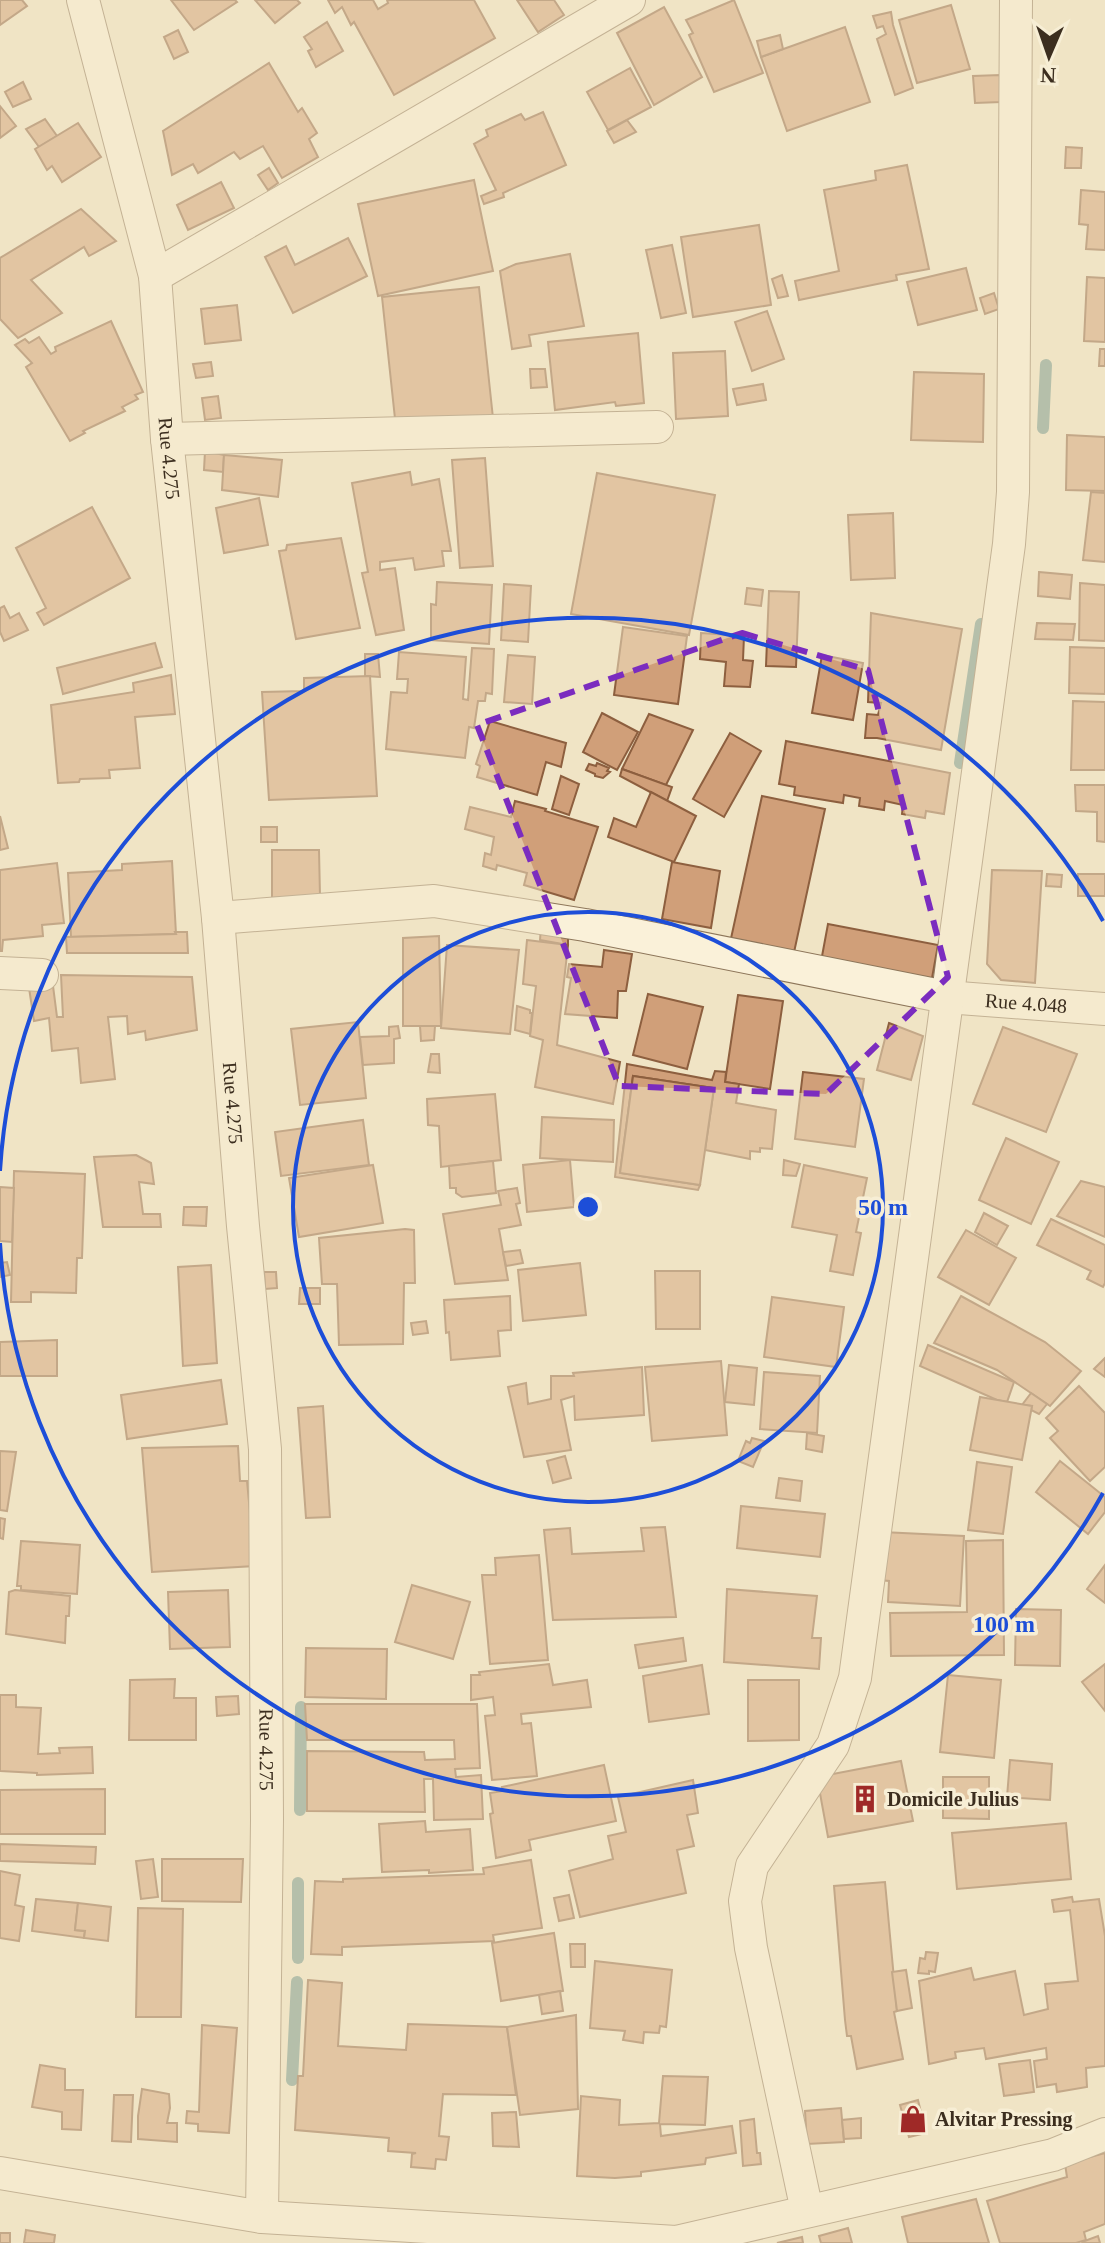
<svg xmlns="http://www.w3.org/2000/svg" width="1105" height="2243" font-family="'Times New Roman',serif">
<rect width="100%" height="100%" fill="#f0e4c5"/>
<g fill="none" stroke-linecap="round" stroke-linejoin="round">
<!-- stream -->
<g stroke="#6d938a" stroke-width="12">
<path d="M1043 428 1046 365"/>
<path d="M960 763 981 624"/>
<path d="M300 1810 301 1707"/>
<path d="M298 1883V1958"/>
<path d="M292 2080 297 1982"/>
</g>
</g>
<!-- building -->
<g fill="#d09f79" stroke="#8d5f3f" stroke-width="2">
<path d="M0 0H22L27 6 0 25Z"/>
<path d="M171 0H235L237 2 194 30Z"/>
<path d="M255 0H297L300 3 275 23Z"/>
<path d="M328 0H373L378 9 388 3 387 0H474L495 38 394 95 354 22 351 25 342 7 335 13Z"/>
<path d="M517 0H554L564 15 538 32Z"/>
<path d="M734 0 763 73 714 92 689 35 693 33 686 20Z"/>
<path d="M951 5 970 69 917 83 899 20Z"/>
<path d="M664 7 702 77 654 105 617 33Z"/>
<path d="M891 12 893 25 913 88 895 95 877 39 886 34 883 26 877 28 873 16Z"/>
<path d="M327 22 343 51 316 67 308 51 312 49 304 37Z"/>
<path d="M845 27 870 102 787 131 761 57Z"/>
<path d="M178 30 188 52 174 59 164 37Z"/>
<path d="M780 35 783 49 761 57 757 41Z"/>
<path d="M269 63 298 112 302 108 317 133 309 139 318 157 282 178 263 146 240 159 234 152 198 173 193 164 172 175 163 131Z"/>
<path d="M630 68 651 107 608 130 587 92Z"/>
<path d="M1000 75 1001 102 975 103 973 76Z"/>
<path d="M23 82 31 99 13 107 5 92Z"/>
<path d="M0 106 16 126 0 138Z"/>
<path d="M543 112 566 165 503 193 504 197 484 204 481 196 496 190 474 144 488 136 486 130 521 114 525 120Z"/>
<path d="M45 119 57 136 39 147 26 129Z"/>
<path d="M627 120 636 132 614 143 607 131Z"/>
<path d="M78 123 101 157 62 182 52 166 47 170 35 149Z"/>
<path d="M1066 147 1082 148 1081 168H1065Z"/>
<path d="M907 165 929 269 896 275 897 280 799 300 795 281 839 271 824 190 876 180 875 171Z"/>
<path d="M269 168 278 183 268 190 258 175Z"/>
<path d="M474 180 493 271 378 296 358 204Z"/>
<path d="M221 182 234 208 188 230 177 205Z"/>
<path d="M1081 190 1105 192V250L1086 249 1088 225 1079 224Z"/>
<path d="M81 209 116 241 89 256 84 247 31 280 62 313 18 338 0 319V258Z"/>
<path d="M759 225 771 305 693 317 681 237Z"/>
<path d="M348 238 367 276 293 313 265 257 286 246 295 265Z"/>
<path d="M672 245 686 313 661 318 646 250Z"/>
<path d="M570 254 584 326 529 335 531 346 512 349 500 271 516 264Z"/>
<path d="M966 268 977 310 918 325 907 282Z"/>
<path d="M782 275 788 296 778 298 772 279Z"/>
<path d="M1087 277 1105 278V342L1084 341Z"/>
<path d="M479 287 493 418 396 428 382 297Z"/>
<path d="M994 293 999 309 985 314 980 298Z"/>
<path d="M237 305 241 340 205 344 201 309Z"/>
<path d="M767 311 784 359 752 371 735 322Z"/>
<path d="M111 321 143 392 135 395 138 399 122 407 125 411 83 431 85 433 70 441 26 367 32 363 15 345 25 339 29 343 39 337 51 354 56 351 55 347Z"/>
<path d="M638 333 644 403 616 406 615 402 555 410 548 342Z"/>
<path d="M1100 349H1105V366H1099Z"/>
<path d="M725 351 728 416 676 419 673 353Z"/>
<path d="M211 362 213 376 196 378 193 364Z"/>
<path d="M530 369H545L547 387 531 388Z"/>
<path d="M914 372 984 374 983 442 911 440Z"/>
<path d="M763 384 766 400 737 405 733 389Z"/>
<path d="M218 396 221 418 205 420 202 398Z"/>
<path d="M1067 435 1105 437V491L1066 490Z"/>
<path d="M205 451 224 455 223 472 204 470Z"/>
<path d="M224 455 282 460 278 497 222 490Z"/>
<path d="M485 458 493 566 460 568 452 460Z"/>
<path d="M410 472 412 485 439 479 451 551H442L444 566 415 570 413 558 380 562V570L395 568 404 630 376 635 362 573 368 572 352 483Z"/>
<path d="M597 473 715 495 689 635 571 614Z"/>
<path d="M1091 492 1105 493V562L1083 560Z"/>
<path d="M259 498 268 545 224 553 216 508Z"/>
<path d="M92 507 130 578 44 625 37 613 46 608 16 548Z"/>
<path d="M893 513 895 578 851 580 848 515Z"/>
<path d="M341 538 360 628 296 639 279 551 286 550 287 545Z"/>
<path d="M1039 572 1072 575 1070 599 1038 596Z"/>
<path d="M437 582 492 585 489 644 431 640V604L436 605Z"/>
<path d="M1080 583 1105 585V641L1079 640Z"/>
<path d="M504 584 531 586 528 642 501 640Z"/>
<path d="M747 588 763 590 761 606 745 604Z"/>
<path d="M769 591 799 592 796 667 766 666Z"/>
<path d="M4 606 10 618 19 613 28 630 4 641 0 632V608Z"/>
<path d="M871 613 962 629 941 750 877 738H865L867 714 878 715 881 703 868 702Z"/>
<path d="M1037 623 1075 624 1073 640 1035 639Z"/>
<path d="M623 627 687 636 678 704 614 695Z"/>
<path d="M701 633 744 636 743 660 753 661 750 687 724 686 726 662 700 659Z"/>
<path d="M155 643 162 667 63 694 57 668Z"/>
<path d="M1070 647 1105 648V694L1069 693Z"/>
<path d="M472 648 494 649 492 694 486 693 485 701H478L474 728 469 727 465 758 386 749 391 692 407 693 408 679H397L399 652 466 657 463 699 468 700Z"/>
<path d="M365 654H378L380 677 365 676Z"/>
<path d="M508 655 535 657 532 704 504 702Z"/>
<path d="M822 655 863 663 853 720 812 713Z"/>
<path d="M171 675 175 714 135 717 140 768 109 770 110 778 80 779 79 782 58 783 51 705 134 692 133 683Z"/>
<path d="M370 676 377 796 269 800 262 692 304 691V678Z"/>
<path d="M1073 701 1105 702V770H1071Z"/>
<path d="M602 713 638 732 617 770 583 752Z"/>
<path d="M649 714 693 730 666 785 622 769Z"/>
<path d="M490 721 566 743 561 767 546 762 537 795 477 777 480 766 476 764Z"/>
<path d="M730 733 761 751 724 817 693 799Z"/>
<path d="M786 741 950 773 944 814 926 811 925 818 902 814 903 805 885 801 884 810 859 806 860 798 844 795 843 803 794 795 795 787 779 784Z"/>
<path d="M597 763 609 768 607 771 610 772 603 778 595 776V774L586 770 589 764 596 766Z"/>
<path d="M622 769 672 787 667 801 620 776Z"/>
<path d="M561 776 579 784 569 815 552 809Z"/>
<path d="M1075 785H1105V842L1097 841V812L1076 811Z"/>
<path d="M651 792 696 816 674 862 608 837 614 818 636 827Z"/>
<path d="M762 796 825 809 793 957 730 943Z"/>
<path d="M515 801 546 809 545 811 598 827 574 900 524 885 527 873 497 865 496 870 483 866 485 853 491 855 494 837 465 829 470 807 511 817Z"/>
<path d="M0 816 8 848 0 850Z"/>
<rect x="261" y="827" width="16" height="15"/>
<path d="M272 850H319L320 896 272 898Z"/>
<path d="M172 861 176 934 71 937 68 873 122 870V864Z"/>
<path d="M672 862 720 871 711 928 662 919Z"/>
<path d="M57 863 64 923 42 925 43 936 3 940 2 951H0V870Z"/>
<path d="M992 870 1042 871 1035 983 1001 980 987 964Z"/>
<path d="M1047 874 1062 875 1061 887 1046 886Z"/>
<rect x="1078" y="874" width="27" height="22"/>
<path d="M828 924 938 945 930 989 820 967Z"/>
<path d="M541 927 568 937V945L540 940Z"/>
<path d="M175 932H187L188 953H67L66 937 176 934Z"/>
<path d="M439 936 441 1026H403V938Z"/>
<path d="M527 940 568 945 557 1045 620 1062 613 1104 535 1087 543 1040 530 1036 536 986 523 984Z"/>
<path d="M447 945 519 950 510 1034 441 1028Z"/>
<path d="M604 950 632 954 626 991H618L617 1018 565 1014 571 978 567 977 569 964 602 967Z"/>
<path d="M61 975 192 977 197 1030 146 1040 145 1031 128 1034 127 1016 108 1017 115 1079 81 1083 78 1048 52 1051 49 1018 34 1021 28 981 52 978 57 1017H63Z"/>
<path d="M648 994 703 1007 687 1069 633 1055Z"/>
<path d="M738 995 783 1001 770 1089 725 1082Z"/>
<path d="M517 1006 530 1010V1013H532L530 1034 515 1030Z"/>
<path d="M358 1022 366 1098 300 1105 291 1029Z"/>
<path d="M889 1023 923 1036 911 1080 877 1070Z"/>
<path d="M398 1026 400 1038 394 1039V1063L363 1065 360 1037 389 1036V1027Z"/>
<path d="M420 1026H435L434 1040 421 1041Z"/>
<path d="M1003 1027 1077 1054 1046 1132 973 1104Z"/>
<path d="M431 1054H439L440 1073 428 1072Z"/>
<path d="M627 1064 712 1080 715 1071 726 1072 725 1082 739 1084 736 1103 776 1110 772 1149 760 1148V1152L750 1151V1159L705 1150 714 1088 633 1076 620 1173 700 1185 698 1190 615 1177Z"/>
<path d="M803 1072 864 1079 855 1147 795 1139Z"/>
<path d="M633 1076 714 1088 700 1185 620 1173Z"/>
<path d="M495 1094 501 1160 441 1167 439 1126 428 1125 427 1099Z"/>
<path d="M542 1117 614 1120 613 1162 540 1158Z"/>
<path d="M363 1120 369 1165 281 1176 275 1132Z"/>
<path d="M1006 1138 1059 1162 1031 1224 979 1200Z"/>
<path d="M136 1155 151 1163 154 1184 139 1182 143 1214H160L161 1227H103L94 1157Z"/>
<path d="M570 1160 574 1207 527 1212 523 1165Z"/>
<path d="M784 1160 800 1164 796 1176 783 1175Z"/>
<path d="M493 1161 496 1193 462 1197 456 1193V1188H450L449 1166Z"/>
<path d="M373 1165 383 1223 299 1237 289 1178Z"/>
<path d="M804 1165 867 1178 856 1232 861 1233 853 1275 830 1271 837 1235 792 1227Z"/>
<path d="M14 1171 85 1174 82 1258H77L76 1293 31 1292V1302H11Z"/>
<path d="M1081 1181 1105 1187V1237L1057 1216Z"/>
<path d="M0 1187 14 1188 12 1242 0 1241Z"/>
<path d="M517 1188 520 1203 516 1204 521 1225 499 1229 508 1280 455 1284 443 1214 501 1205 498 1191Z"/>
<path d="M184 1207H207L206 1226 183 1225Z"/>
<path d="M984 1213 1008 1226 997 1245 975 1232Z"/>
<path d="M1051 1219 1105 1245V1283L1103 1287 1087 1279 1091 1271 1037 1245Z"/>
<path d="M405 1229 414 1230 415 1283H404L403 1344 339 1345 337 1284H322L319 1238Z"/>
<path d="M966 1230 1016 1258 989 1305 938 1277Z"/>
<path d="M520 1250 523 1263 506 1266 503 1252Z"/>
<path d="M7 1262 10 1275 0 1277V1263Z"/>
<path d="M580 1263 586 1315 523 1321 518 1270Z"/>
<path d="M211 1265 217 1363 183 1366 178 1267Z"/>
<path d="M655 1271H700V1329H656Z"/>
<path d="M264 1272H276L277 1288 265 1289Z"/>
<path d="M300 1288H320V1304H299Z"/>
<path d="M510 1296 511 1330 498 1331 500 1356 451 1360 449 1332 446 1333 444 1300Z"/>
<path d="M961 1296 1045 1342 1081 1371 1050 1406 997 1370 934 1343Z"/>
<path d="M772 1297 844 1307 836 1367 764 1357Z"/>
<path d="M426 1321 428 1333 413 1335 411 1323Z"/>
<path d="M57 1340V1376H0V1342Z"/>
<path d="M928 1345 1014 1382 1007 1402 997 1400 920 1366Z"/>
<path d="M1105 1358V1377L1094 1369Z"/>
<path d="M721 1361 727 1435 652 1441 645 1367Z"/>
<path d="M729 1365 757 1368 754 1405 725 1402Z"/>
<path d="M642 1367 644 1415 575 1420 574 1396 561 1400 571 1450 524 1457 508 1387 526 1383 528 1404 551 1399V1376H574L573 1373Z"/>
<path d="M764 1372 820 1376 817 1433 760 1429Z"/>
<path d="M221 1380 227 1424 127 1439 121 1395Z"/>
<path d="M1079 1386 1105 1413V1467L1090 1481 1050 1438 1058 1431 1046 1418Z"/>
<path d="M1031 1393 1047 1404 1039 1414 1031 1410 1032 1406 1022 1405Z"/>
<path d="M980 1397 1032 1406 1022 1460 970 1450Z"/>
<path d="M323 1406 330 1517 306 1518 298 1408Z"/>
<path d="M807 1433 824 1436 822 1452 806 1449Z"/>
<path d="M752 1438 764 1441 753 1467 738 1461 746 1441 750 1443Z"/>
<path d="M238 1446 240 1481H247L255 1566 152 1572 142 1448Z"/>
<path d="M0 1451 16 1452 7 1511 0 1510Z"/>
<path d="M565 1456 571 1478 553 1483 547 1461Z"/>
<path d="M1060 1461 1105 1497V1512L1088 1534 1036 1492Z"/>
<path d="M977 1462 1012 1467 1003 1534 968 1530Z"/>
<path d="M779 1478 802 1481 800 1501 776 1498Z"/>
<path d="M741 1506 825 1514 820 1557 737 1548Z"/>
<path d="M0 1518 5 1519 3 1539 0 1538Z"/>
<path d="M665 1527 676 1617 553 1620 544 1530 570 1528 572 1554 644 1551 641 1528Z"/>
<path d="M882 1532 964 1536 960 1606 888 1602 889 1581 879 1580Z"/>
<path d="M1003 1540 1004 1655 891 1656 890 1613 967 1612 966 1541Z"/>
<path d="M21 1541 80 1545 77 1594 21 1590V1586H17Z"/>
<path d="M539 1555 548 1660 490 1664 482 1575H496L495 1558Z"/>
<path d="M1105 1565V1603L1087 1589Z"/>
<path d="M412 1585 470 1602 453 1659 395 1642Z"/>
<path d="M727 1589 817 1596 812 1638H821L819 1669 724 1662Z"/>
<path d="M15 1590 70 1596 69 1616H66L65 1643 6 1634 9 1592Z"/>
<path d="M228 1590 230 1647 170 1649 168 1592Z"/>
<path d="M1016 1609 1061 1610 1060 1666 1015 1665Z"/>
<path d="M683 1638 686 1661 639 1668 635 1645Z"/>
<path d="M306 1648 387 1649 386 1699 305 1697Z"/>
<path d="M549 1664 553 1685 587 1680 591 1707 521 1714 522 1724 531 1723 537 1776 492 1780 485 1716 495 1715 493 1697 471 1700V1675H480L479 1672Z"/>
<path d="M1105 1664V1711L1082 1682Z"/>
<path d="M702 1665 709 1714 649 1722 643 1676Z"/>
<path d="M948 1675 1001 1680 994 1758 940 1752Z"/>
<path d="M175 1679 174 1698H196V1740H129L130 1680Z"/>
<path d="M748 1680H799V1740L748 1741Z"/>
<path d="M0 1695H16V1707L41 1708 38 1754 60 1753 59 1748 92 1747 93 1773 37 1775V1773L0 1771Z"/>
<path d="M238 1696 239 1714 217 1716 216 1697Z"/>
<path d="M305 1704H477L480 1768 455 1769 456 1777 481 1775 483 1819 434 1820 433 1779H424L425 1812 307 1811V1751L424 1752 425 1760 455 1759 454 1740H307Z"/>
<path d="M1010 1760 1052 1764 1050 1800 1007 1797Z"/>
<path d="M901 1761 913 1821 828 1837 817 1777Z"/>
<path d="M604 1765 616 1821 529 1840 531 1850 496 1858 490 1814 493 1813 490 1793 503 1791 502 1787Z"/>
<path d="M943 1777H989V1819L943 1818Z"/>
<path d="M693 1780 698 1813 687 1815 694 1846 677 1850 686 1893 580 1917 569 1871 613 1859 608 1836 626 1832 618 1797Z"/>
<path d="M105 1789V1834H0V1790Z"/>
<path d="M425 1821 426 1832 470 1829 473 1870 429 1873V1870L382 1872 379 1824Z"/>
<path d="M1066 1823 1071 1879 957 1889 952 1833Z"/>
<path d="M0 1844 96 1847 95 1864 0 1861Z"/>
<path d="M153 1859 158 1897 141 1899 136 1861Z"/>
<path d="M162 1859H243L241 1902 162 1901Z"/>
<path d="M531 1860 542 1928 493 1935 494 1941 342 1947V1955L311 1954 315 1881 343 1882V1879L484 1874 483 1868Z"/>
<path d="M0 1871 20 1875 15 1905 24 1907 19 1941 0 1938Z"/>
<path d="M885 1882 897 2011 894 2012 903 2059 857 2069 851 2036H847L845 2020 834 1886Z"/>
<path d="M569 1895 574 1918 559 1921 554 1898Z"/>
<path d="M1072 1897 1073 1902 1099 1899 1105 1936V2066L1086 2068 1087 2087 1057 2092 1056 2084 1037 2087 1034 2061 1047 2059 1046 2048 986 2059 984 2048 955 2052 956 2058 929 2064 919 1981 971 1968 974 1980 1015 1971 1024 2015 1048 2009 1045 1984 1078 1981 1070 1910 1054 1912 1052 1900Z"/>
<path d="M36 1899 78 1903 75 1930 85 1931 84 1938 32 1931Z"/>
<path d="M78 1903 111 1907 108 1941 84 1938 85 1931 75 1930Z"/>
<path d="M138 1908 183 1909 181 2017H136Z"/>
<path d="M554 1933 563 1991 501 2001 492 1943Z"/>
<path d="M570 1944H585V1967H571Z"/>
<path d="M926 1952 938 1953 935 1972 929 1971V1974L918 1973 920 1958 925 1959Z"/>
<path d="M595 1961 672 1970 666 2027 660 2026 659 2033 644 2032 643 2043 623 2040 625 2031 590 2028Z"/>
<path d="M906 1970 912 2008 897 2011 892 1972Z"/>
<path d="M308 1980 342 1983 338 2046 406 2050 408 2024 507 2027 516 2095 443 2094 439 2136 449 2137 446 2160 436 2159 435 2169 411 2167 412 2154 416 2153 388 2151 389 2138 295 2130 298 2076H303Z"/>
<path d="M560 1991 563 2011 542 2014 539 1995Z"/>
<path d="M576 2015 578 2109 520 2115 507 2027Z"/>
<path d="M202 2025 237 2028 229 2133 198 2131V2124L186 2123 187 2111 199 2112Z"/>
<path d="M1030 2060 1034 2092 1004 2096 999 2064Z"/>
<path d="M40 2065 65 2069V2090H83L81 2130 62 2129V2112L32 2107Z"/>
<path d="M663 2076 708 2077 705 2125 660 2124 661 2136 732 2126 736 2153 706 2158 705 2164 641 2172V2176L615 2178 577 2176 581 2096 620 2100 619 2125 659 2123Z"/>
<path d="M142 2089 169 2094 170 2108 167 2123H177V2142L138 2139V2116Z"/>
<path d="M114 2095H133L131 2142 112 2141Z"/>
<path d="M918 2100 926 2133 909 2137 900 2105Z"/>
<path d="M841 2108 844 2142 807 2144 805 2111Z"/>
<path d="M516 2112 519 2147 493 2146 492 2113Z"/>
<path d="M861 2118V2138L844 2139 842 2120Z"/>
<path d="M754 2119 757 2153H760L761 2164 743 2166 740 2121Z"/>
<path d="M1105 2153V2224L1084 2232 1086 2240 1076 2243H1000L987 2201 1067 2177 1065 2164Z"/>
<path d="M976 2199 989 2243H908L902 2217Z"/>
<path d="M848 2228 852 2243H821L819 2236Z"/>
<path d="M26 2230 55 2235 54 2243H24Z"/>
<rect x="0" y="2233" width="10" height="10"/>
<path d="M1098 2236 1100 2243H1083L1082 2242Z"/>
<path d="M802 2237 803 2243H777Z"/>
</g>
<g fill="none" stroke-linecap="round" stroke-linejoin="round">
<defs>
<g id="minor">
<path id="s1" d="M83 0 155 276 167 439 218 918 243 1226 265 1449 267 1820 262 2217"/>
<path d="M155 276 629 0"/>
<path d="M167 439 657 427"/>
<path id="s2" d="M218 918 434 901 585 925 946 997 1105 1009"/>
<path d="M0 973 42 975"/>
<path d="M0 2173 262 2217 676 2242 1053 2155 1105 2134"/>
<path d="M807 2211 751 1948 745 1901 752 1866 833 1745 855 1678 1009 544 1013 492 1016 0"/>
</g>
</defs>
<!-- minor casing -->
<use href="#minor" stroke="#8d765a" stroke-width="34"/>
<!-- minor -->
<use href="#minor" stroke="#faf1d9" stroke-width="32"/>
</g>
<!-- marked area -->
<path d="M0 0H1105V2243H0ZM742 633 868 670 948 977 826 1094 619 1086 477 725Z" fill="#f0e4c5" fill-opacity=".55" fill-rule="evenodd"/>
<path fill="none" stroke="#7b2cbf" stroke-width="6" stroke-dasharray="16 10" stroke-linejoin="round" d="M742 633 868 670 948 977 826 1094 619 1086 477 725Z"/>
<!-- distance rings -->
<g fill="none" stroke="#1d4ed8" stroke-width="4">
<circle cx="588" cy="1207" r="295"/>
<path d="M1103 1493A589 589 0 0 1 0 1243M0 1171A589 589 0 0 1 1103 921"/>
</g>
<!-- icons -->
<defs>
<symbol id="building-bare" viewBox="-9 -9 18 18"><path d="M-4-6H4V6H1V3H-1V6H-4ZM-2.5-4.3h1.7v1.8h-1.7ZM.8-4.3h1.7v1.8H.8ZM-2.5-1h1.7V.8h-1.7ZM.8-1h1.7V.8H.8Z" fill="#9f2927" stroke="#f7eed5" stroke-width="2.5" paint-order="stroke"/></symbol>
<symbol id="shop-bare" viewBox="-9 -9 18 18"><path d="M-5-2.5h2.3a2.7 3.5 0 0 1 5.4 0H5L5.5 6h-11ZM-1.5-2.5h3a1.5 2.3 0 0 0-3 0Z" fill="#9f2927" stroke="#f7eed5" stroke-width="2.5" paint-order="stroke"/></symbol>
</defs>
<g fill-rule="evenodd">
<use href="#building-bare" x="845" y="1779" width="40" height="40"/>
<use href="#shop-bare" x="893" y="2099" width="40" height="40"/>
</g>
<g text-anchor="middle" stroke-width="7" stroke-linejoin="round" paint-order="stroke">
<!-- street labels -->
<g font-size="20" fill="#3c2e1f" stroke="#f7eed5">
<text dy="7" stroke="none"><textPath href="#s1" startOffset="468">Rue 4.275</textPath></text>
<text dy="7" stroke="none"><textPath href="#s2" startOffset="818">Rue 4.048</textPath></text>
<text dy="7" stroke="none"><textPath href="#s1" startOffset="1116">Rue 4.275</textPath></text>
<text dy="7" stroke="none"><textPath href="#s1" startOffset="1764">Rue 4.275</textPath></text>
</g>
<!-- poi labels -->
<g font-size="20" font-weight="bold" fill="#3c2e1f" stroke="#f7eed5" text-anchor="start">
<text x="887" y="1806">Domicile Julius</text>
<text x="935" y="2126">Alvitar Pressing</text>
</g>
</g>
<circle cx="588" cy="1207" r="12" fill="#1d4ed8" stroke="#f7eed5" stroke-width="4"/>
<g font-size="24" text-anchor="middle" font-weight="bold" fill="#1d4ed8" stroke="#f7eed5" stroke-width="7" stroke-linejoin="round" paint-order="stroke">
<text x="883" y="1215">50 m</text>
<text x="1004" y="1632">100 m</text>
</g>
<!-- north arrow -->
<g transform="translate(1049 56) rotate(182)" stroke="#f7eed5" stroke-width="6" paint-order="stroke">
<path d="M0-6L14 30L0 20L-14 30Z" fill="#3c2e1f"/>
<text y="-12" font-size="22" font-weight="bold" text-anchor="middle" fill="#3c2e1f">N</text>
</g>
</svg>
